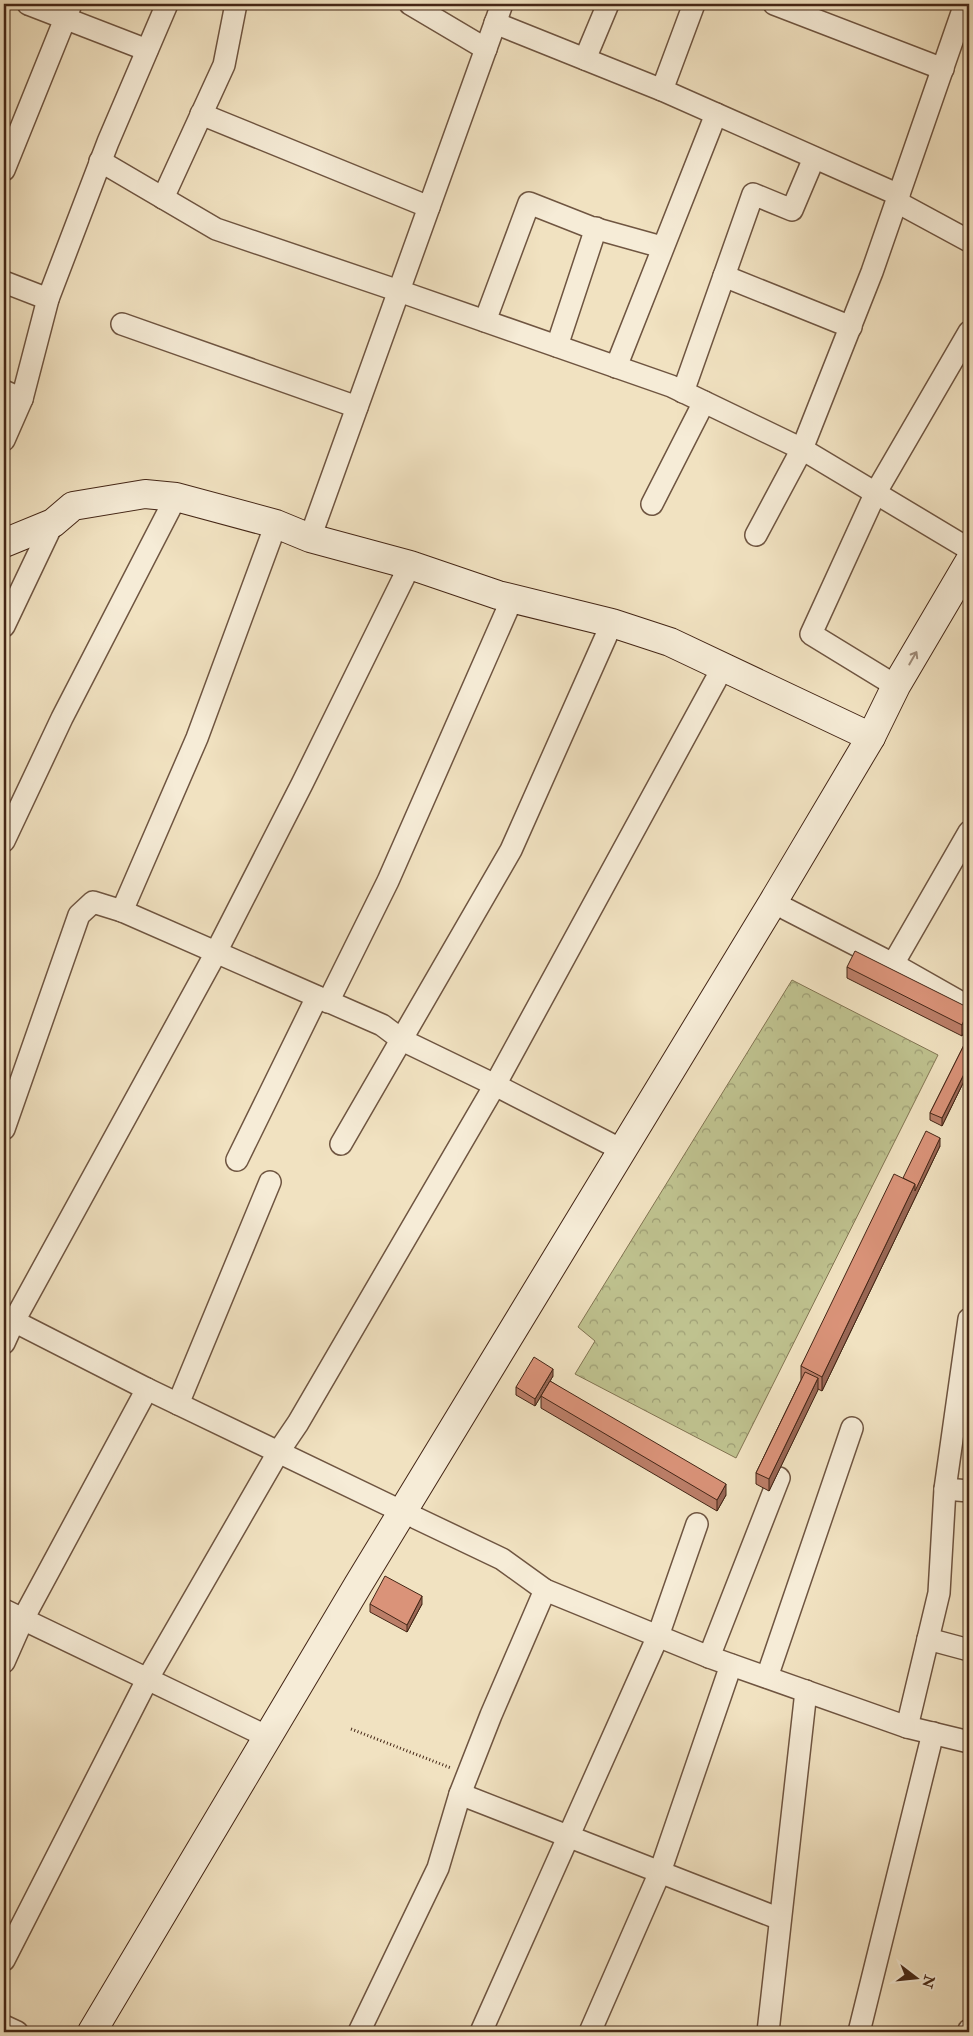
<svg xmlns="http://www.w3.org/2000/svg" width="973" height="2036" font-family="'IM FELL Double Pica',serif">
<defs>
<pattern id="park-crowns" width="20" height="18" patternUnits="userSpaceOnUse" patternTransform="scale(1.25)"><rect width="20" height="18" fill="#bfc28f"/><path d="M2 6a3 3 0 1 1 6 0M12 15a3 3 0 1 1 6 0" fill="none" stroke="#9d9d74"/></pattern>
</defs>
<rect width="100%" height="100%" fill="#f1e2c1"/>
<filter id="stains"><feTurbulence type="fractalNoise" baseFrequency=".004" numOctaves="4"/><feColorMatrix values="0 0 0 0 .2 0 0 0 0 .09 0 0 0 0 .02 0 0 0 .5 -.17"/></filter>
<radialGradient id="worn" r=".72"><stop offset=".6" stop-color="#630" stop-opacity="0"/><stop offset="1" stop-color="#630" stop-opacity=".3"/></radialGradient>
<!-- park -->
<path fill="url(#park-crowns)" stroke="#827452" d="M792 980 938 1055 736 1458 575 1374 595 1341 578 1327Z"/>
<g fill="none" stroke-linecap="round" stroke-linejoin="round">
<defs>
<g id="street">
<path d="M28 4 147 50"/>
<path d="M410 4 486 49"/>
<path d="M774 4 943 69"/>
<path d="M495 23 662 90 899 195"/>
<path d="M585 59 608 4"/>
<path d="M662 90 694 4"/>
<path d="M201 114 429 207"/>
<path d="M100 161 216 229 399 291 671 386 802 449 969 549"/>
<path d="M4 170 71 4"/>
<path d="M163 198 224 65 236 4"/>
<path d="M897 202 969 241"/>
<path d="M724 276 851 327"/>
<path d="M4 282 48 299"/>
<path d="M485 321 529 203 590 227 662 247"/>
<path d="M122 324 357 407"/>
<path d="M557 346 596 228"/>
<path d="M616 367 716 114"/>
<path d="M4 391 22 399"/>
<path d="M683 392 753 194 792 210 814 158"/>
<path d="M4 440 22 399 48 299 108 142 167 4"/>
<path d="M652 504 704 402"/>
<path d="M756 535 802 449 872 272 965 4"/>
<path d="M310 538 502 4"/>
<path d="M4 626 53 523"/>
<path d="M896 686 811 634 876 492 969 332"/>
<path d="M4 841 62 718 176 497"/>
<path d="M786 909 893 964 969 1007"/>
<path d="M122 911 197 738 276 524"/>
<path d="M893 964 969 832"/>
<path d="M328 1002 388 881 512 599"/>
<path d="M4 1129 79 915 93 902 122 911 382 1025 402 1040 495 1085 622 1150"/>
<path d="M341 1144 511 850 612 623"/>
<path d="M237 1160 317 997"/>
<path d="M4 1316 147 1389 403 1512"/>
<path d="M4 1343 14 1321 212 960 302 784 410 565"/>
<path d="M178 1404 270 1182"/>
<path d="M945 1489 969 1491"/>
<path d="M416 1518 502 1559 545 1590 709 1657 907 1727 969 1742"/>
<path d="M4 1610 268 1737"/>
<path d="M928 1639 969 1650"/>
<path d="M709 1657 779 1478"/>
<path d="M4 1662 23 1619 147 1389"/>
<path d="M767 1677 852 1428"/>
<path d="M907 1727 939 1593 945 1489 969 1319"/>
<path d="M460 1794 780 1919"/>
<path d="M4 1960 148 1678 279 1451 298 1423 495 1085 723 667"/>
<path d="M4 2026 17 2032"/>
<path d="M359 2032 438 1868 460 1794 491 1715 545 1590"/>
<path d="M481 2032 658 1636 697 1524"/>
<path d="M590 2032 660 1872 731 1665"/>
<path d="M768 2032 806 1691"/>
<path d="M859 2032 933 1733"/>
<path d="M969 2032V2030"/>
</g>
<g id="secondary">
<path d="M4 543 53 523 73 506 145 494 176 497 276 524 310 538 410 565 498 595 612 623 670 642 871 737"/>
<path d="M92 2032 358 1585 773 902 871 737 896 686 969 562"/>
</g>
</defs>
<!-- street casing -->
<use href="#street" stroke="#6f5541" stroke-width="24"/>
<!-- secondary casing -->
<use href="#secondary" stroke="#442616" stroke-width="30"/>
<!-- path -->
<path stroke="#442616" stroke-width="3" stroke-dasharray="1 2.5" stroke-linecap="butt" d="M351 1729 451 1768"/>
<!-- street -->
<use href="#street" stroke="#f6ecd7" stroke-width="21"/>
<!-- secondary -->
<use href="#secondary" stroke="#f6ecd7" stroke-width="28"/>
</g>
<!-- wall -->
<g fill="#bb7e68" stroke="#442616">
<path d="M847 967 969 1008 962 1036 847 978Z"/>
<path d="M969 1035V1071L942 1126 930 1120V1113Z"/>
<path d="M940 1146 822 1391 818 1389 769 1491 756 1484V1473L801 1380V1366L903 1178Z"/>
<path d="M553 1376 550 1381 726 1495 717 1511 541 1408V1396L549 1382 535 1406 516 1395V1387Z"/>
<path d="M370 1604H422L407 1632 370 1612Z"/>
</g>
<!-- shaded-wall -->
<g fill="#996755" stroke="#442616">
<path d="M969 1010V1021L962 1036V1025Z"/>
<path d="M969 1064V1071L942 1126V1118Z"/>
<path d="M940 1138V1146L822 1391V1377L915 1184Z"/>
<path d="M553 1369V1376L535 1406V1399Z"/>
<path d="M818 1378V1390L769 1491V1479Z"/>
<path d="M726 1484V1495L717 1511V1500Z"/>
<path d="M422 1596V1604L407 1632V1625Z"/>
</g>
<!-- building -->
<g fill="#da9379" stroke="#442616">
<path d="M855 951 969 1008 962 1025 847 967Z"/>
<path d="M969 1035V1064L942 1118 930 1113Z"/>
<path d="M926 1131 940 1138 915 1191V1184L903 1178Z"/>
<path d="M894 1174 915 1184 822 1377 801 1366Z"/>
<path d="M534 1357 553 1369 535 1399 516 1387Z"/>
<path d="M805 1372 818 1378 769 1479 756 1473Z"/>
<path d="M550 1381 726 1484 717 1500 541 1396Z"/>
<path d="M385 1576 422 1596 407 1625 370 1604Z"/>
</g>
<!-- one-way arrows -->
<defs><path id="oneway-shaft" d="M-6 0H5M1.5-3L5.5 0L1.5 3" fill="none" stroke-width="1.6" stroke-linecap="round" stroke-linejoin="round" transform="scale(1.25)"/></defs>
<use stroke="#9d8976" href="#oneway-shaft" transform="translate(913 658) rotate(-60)"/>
<!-- margin -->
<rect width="973" height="2036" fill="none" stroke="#f1e2c1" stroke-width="20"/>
<rect x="5" y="5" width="963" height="2026" fill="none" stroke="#442616" stroke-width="2.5"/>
<rect x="10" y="10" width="953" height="2016" fill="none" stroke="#442616"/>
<!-- north arrow -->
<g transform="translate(916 1978) rotate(106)" stroke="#f6ecd7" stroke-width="4" paint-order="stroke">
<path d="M0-4L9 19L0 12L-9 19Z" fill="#442616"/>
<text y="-8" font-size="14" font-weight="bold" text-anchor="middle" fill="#442616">N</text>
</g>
<rect width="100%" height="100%" filter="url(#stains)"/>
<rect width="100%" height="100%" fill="url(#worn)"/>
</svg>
